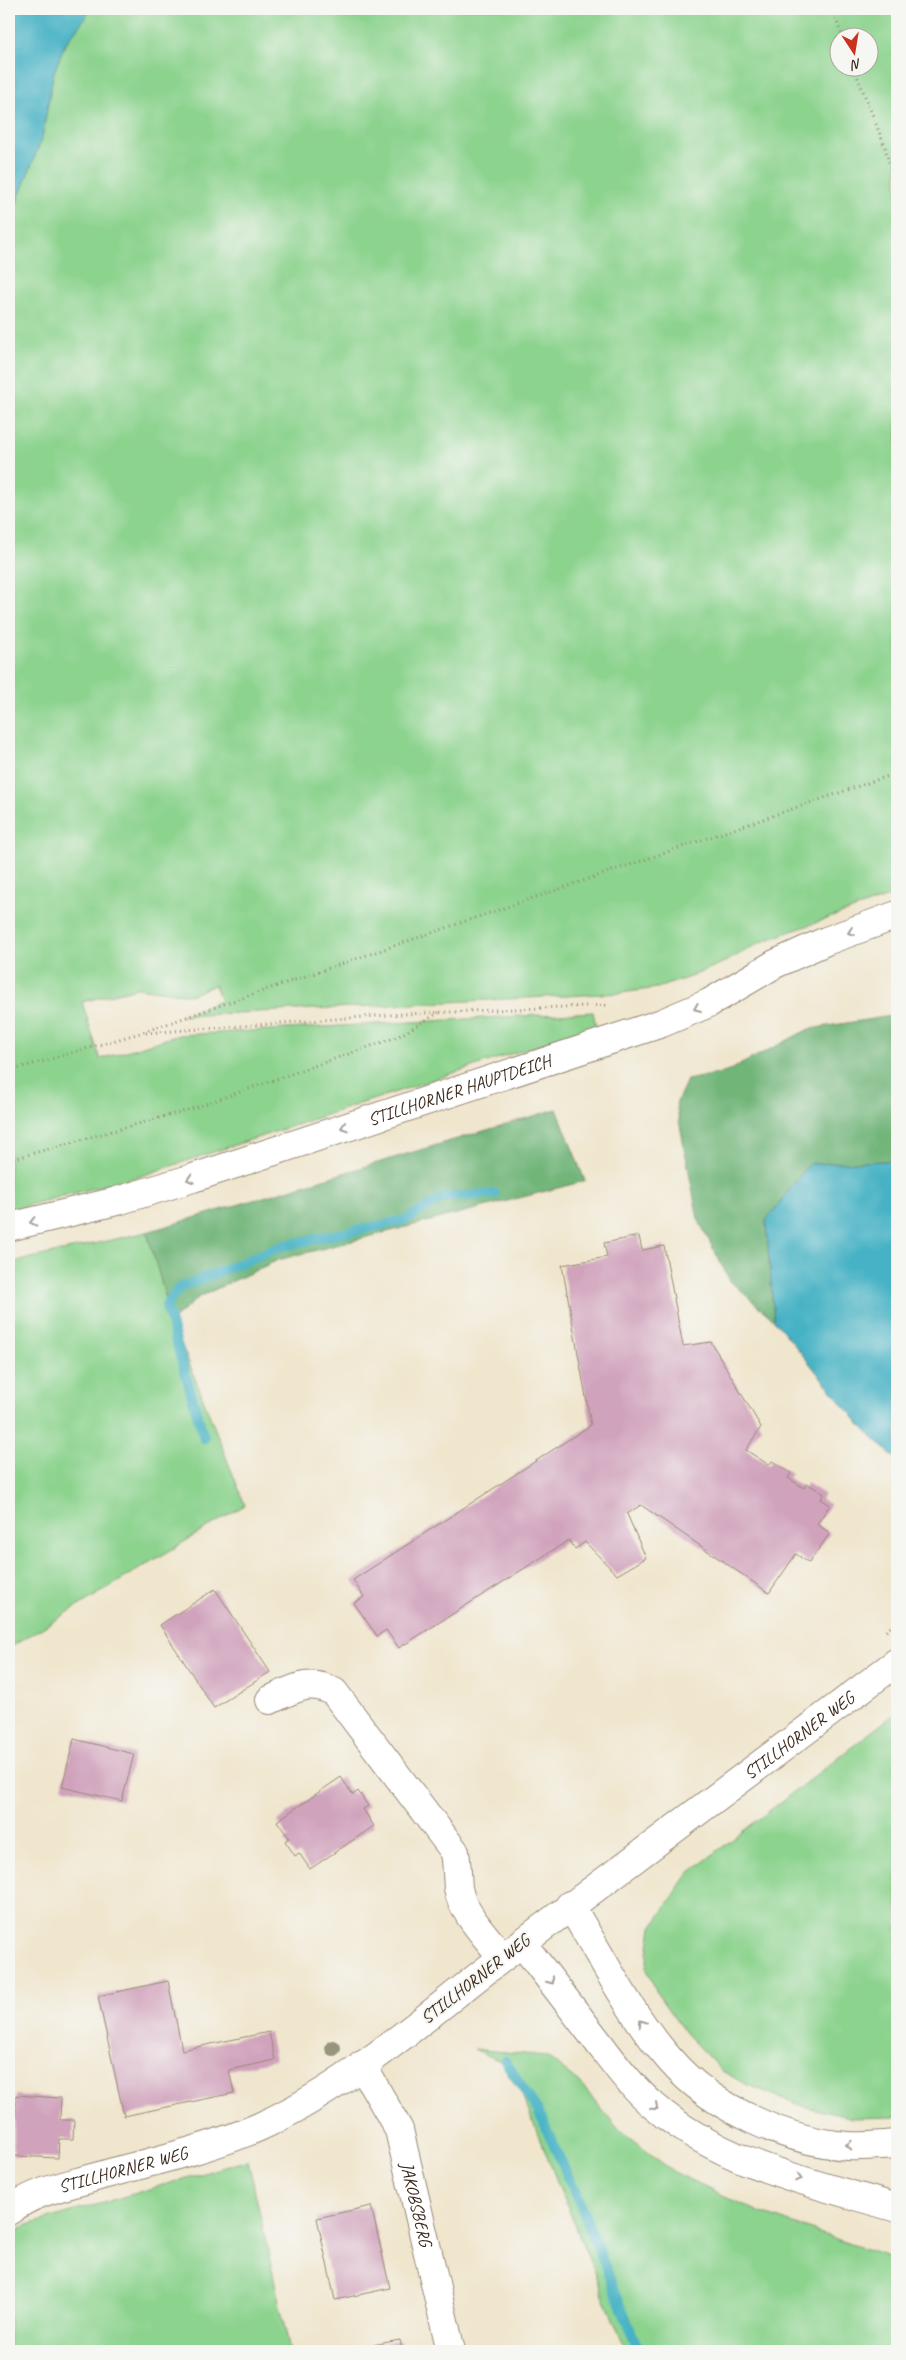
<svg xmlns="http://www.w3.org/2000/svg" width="906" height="2360" font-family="Caveat,sans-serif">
<rect width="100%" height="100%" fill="#f6f6f2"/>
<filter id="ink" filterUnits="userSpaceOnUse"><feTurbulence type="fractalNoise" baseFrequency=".02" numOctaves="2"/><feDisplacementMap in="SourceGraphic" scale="10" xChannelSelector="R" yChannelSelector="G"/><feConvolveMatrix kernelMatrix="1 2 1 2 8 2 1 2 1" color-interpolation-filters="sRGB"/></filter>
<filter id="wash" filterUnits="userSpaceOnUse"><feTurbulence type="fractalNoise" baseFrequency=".0096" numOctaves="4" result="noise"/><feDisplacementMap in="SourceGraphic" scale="20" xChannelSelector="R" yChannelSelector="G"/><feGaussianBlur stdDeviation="1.12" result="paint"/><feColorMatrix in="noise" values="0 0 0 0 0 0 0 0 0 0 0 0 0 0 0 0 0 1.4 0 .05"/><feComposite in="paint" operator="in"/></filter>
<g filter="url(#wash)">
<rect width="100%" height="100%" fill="#f0e6ce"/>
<!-- green -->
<g fill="#8cd38e" stroke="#647e56" fill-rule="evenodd">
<path d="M89 9H897V894L761 942 729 960 690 977 657 988 621 993 181 1016 221 1001 215 985 190 995 137 988 82 1002 100 1059 179 1035 593 1012 596 1026 141 1176 9 1210V222L42 138 53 75 65 44 88 14ZM838 38H868V68H838Z"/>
<path d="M147 1232 172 1320 245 1505 9 1648V1263Z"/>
<path d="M897 1712V2117L852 2118 803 2106 745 2084 722 2071 686 2034 658 1995 646 1967 652 1927 689 1873Z"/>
<path d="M474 2049 546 2056 580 2083 620 2131 674 2172 759 2212 897 2260V2351H626L522 2095 500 2061Z"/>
<path d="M248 2160 290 2351H9V2252L21 2227Z"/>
</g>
<!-- forest -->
<g fill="#71b579" stroke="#56704c">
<path d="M897 1015V1163L889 1161 809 1164 766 1221 774 1320 730 1281 698 1219 676 1104 687 1080 726 1072 809 1029Z"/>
<path d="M557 1109 585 1181 278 1260 199 1297 172 1320 147 1232Z"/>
</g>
<!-- water -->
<g fill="#47b2c5" stroke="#416e72">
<path d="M9 9H89L88 14 65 44 53 75 42 138 9 222Z"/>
<path d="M889 1161 897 1163V1460L860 1425 774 1320 766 1221 809 1164Z"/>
</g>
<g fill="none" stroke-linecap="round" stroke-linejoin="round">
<!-- stream -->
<g stroke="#47b2c5" stroke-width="10">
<path d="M204 1438 166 1306 179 1288 282 1246 405 1220 445 1197 495 1194"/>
<path d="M505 2061 538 2111 577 2196 635 2341 641 2351"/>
</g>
</g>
<g id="blocks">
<!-- building -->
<g fill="#d0a2bc">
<path d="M639 1236 642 1250 664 1246 683 1346 711 1342 761 1427 746 1450 769 1465 772 1461 791 1473 788 1478 804 1488 807 1483 824 1494 821 1499 830 1505 817 1524 830 1533 809 1563 796 1554 769 1593 641 1505 627 1514 646 1558 617 1575 585 1542 575 1549 569 1540 399 1648 386 1630 377 1636 354 1603 364 1597 353 1580 591 1425 562 1265 607 1257 604 1243Z"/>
<path d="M215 1589 270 1672 214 1708 160 1625Z"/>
<path d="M74 1739 134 1754 122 1801 62 1787Z"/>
<path d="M341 1777 353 1795 358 1791 368 1806 363 1809 374 1826 310 1869 299 1853 295 1856 285 1841 289 1838 277 1821Z"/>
<path d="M168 1981 182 2050 269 2032 275 2060 229 2070 234 2093 124 2116 98 1996Z"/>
<path d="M16 2095 61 2098 60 2120H74L73 2139H59L58 2158 13 2156Z"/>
<path d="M371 2206 390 2288 335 2300 317 2218Z"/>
<path d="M400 2340 402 2351H345V2350Z"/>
</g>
</g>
</g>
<g filter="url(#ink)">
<use href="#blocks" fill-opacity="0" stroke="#968876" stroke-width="1"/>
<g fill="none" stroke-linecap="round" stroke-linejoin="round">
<defs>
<g id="minor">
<path id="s1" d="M9 1227 117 1201 193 1178 662 1023 709 1003 775 964 826 941 897 915"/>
<path d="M270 1700C294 1689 309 1678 334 1692L455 1852C457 1864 457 1876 458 1888 462 1913 487 1937 502 1957"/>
<path id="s2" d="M362 2065 399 2130 451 2351"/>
<path id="s3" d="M9 2211C32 2192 64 2186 92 2178 145 2163 209 2149 259 2127 356 2083 436 2006 522 1943"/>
</g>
<g id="major">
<path id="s4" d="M522 1943 897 1662"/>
</g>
<g id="highway">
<path d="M570 1905C602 1957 630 2015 671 2061 711 2107 787 2142 848 2146 864 2147 881 2145 897 2144"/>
<path d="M522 1943C547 1976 573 2009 598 2042 615 2064 633 2089 655 2107 723 2165 814 2183 897 2208"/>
</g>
</defs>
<!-- minor casing -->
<use href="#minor" stroke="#968876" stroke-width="30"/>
<!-- major casing -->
<use href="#major" stroke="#968876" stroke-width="30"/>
<!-- highway casing -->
<use href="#highway" stroke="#968876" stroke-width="30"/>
<!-- path -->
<g stroke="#968876" stroke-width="3" stroke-dasharray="1 4" stroke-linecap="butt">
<path d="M832 9 843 38"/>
<path d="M854 68 885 147 897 194"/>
<path d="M146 1033 403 1014 609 1005"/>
<path d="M9 1071 140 1033 897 773"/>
<path d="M9 1160 191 1109 397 1037 440 1012"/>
<path d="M886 1631 897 1622"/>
</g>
<!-- minor -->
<use href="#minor" stroke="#fff" stroke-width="28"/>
<!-- major -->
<use href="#major" stroke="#fff" stroke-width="28"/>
<!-- highway -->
<use href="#highway" stroke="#fff" stroke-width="28"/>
</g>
<!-- trees -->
<circle fill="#97967d" cx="333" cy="2048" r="8"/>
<!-- one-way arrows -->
<defs><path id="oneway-chevron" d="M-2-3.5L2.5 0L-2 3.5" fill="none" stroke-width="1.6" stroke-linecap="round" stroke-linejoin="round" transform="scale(1.25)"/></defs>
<g stroke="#a79f9a">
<use href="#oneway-chevron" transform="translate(851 932) rotate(160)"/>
<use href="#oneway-chevron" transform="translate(697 1008) rotate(157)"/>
<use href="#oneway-chevron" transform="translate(344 1127) rotate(162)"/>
<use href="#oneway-chevron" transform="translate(190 1179) rotate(163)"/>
<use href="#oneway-chevron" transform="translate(33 1222) rotate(167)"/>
<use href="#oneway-chevron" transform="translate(551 1981) rotate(52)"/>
<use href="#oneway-chevron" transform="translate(642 2023) rotate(-125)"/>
<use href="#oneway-chevron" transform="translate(655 2107) rotate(41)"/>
<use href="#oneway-chevron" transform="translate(849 2145) rotate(-177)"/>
<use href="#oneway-chevron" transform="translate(799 2178) rotate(17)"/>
</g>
</g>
<g text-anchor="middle" stroke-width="4" stroke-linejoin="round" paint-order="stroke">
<!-- street labels -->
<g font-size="18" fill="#3b2a1e" stroke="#f6f6f2">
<text dy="6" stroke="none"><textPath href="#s1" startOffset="471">STILLHORNER HAUPTDEICH</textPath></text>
<text dy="6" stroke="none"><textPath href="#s4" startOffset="346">STILLHORNER WEG</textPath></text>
<text transform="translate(475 1979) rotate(-38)" y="6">STILLHORNER WEG</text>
<text dy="6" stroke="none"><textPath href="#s3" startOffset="122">STILLHORNER WEG</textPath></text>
<text dy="6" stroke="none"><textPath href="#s2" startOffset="151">JAKOBSBERG</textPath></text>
</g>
</g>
<!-- margin -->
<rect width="906" height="2360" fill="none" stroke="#f6f6f2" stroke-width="30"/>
<!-- north arrow -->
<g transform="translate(854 52) rotate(168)"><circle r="24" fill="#f6f6f2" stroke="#aba49d"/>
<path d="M0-4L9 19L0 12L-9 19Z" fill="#c8321e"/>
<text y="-8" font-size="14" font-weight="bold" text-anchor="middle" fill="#3b2a1e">N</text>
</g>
</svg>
